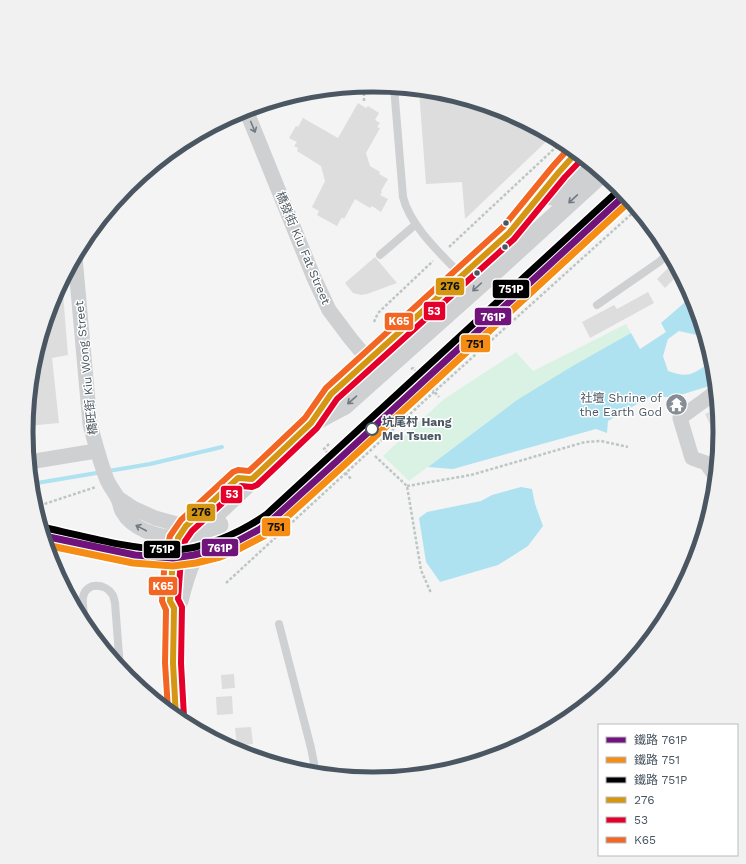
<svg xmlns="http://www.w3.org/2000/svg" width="746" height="864" font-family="'Work Sans','Noto Sans TC',sans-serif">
<rect width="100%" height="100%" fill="#f4f4f4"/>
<!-- green -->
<path fill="#d9f2e3" d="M626 324 631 333 517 400 409 481 383 456 444 399 516 352 533 371Z"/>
<!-- water -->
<g fill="#aee2f0" fill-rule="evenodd">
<path d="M692 296 713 365 715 383 706 387 674 397H649L608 421 607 433 596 429 453 469 428 467 517 400 571 367 631 333 640 349 666 332 661 323ZM679 331 697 335 708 351 705 366C691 376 685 377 668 371L663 356 668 339Z"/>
<path d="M521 487 532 489 535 504 543 526 528 546 498 565 440 582 426 562 419 518 427 512 481 501 492 495Z"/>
</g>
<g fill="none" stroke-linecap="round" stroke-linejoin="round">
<!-- stream -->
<path stroke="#aee2f0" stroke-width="4" d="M31 484 150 464 222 447"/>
</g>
<!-- building -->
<g fill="#ddddde">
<path d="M419 90 441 92 506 112 552 136 465 219 462 182 426 184Z"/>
<path d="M358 103 366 108 368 106 379 113 375 120 380 123 377 127 380 128 366 153 370 166 380 172 379 174 388 179 381 191 382 192 380 195 388 199 381 212 372 206 370 208 355 199 344 219 342 217 337 226 317 215 319 211 312 207 325 181 321 166 297 151 298 148 294 146 297 142 289 138 296 126 298 127 303 118 338 138Z"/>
<path d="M375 257 397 283 367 294 361 295 353 293 345 283Z"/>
<path d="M674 262 680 273 665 288 657 279Z"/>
<path d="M62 281 68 355 52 358 59 423 27 426 33 364 52 299Z"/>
<path d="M648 292 654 303 590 338 582 322 614 305 617 309Z"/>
<path d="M718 408 719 421 711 426 705 414Z"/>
<path d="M234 674 235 688 222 689 221 675Z"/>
<path d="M232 696 233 714 217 715 216 697Z"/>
<path d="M251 727 253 744 237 746 235 728Z"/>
</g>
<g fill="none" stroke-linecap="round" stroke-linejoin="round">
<!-- path -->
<g stroke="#bcc7c4" stroke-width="2.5" stroke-dasharray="3 2" stroke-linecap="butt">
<path d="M364 101V86"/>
<path d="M449 247 555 148 559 147"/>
<path d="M374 322 378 313 433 261"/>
<path d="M411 369 413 368 439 397"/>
<path d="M409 407 430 387"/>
<path d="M329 444 324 449 342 469 348 464"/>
<path d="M375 456 407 486 421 570 431 593"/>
<path d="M342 469 351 479"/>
<path d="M407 486 471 475 585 442 601 441 628 447"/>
<path d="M35 507 96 487"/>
<path d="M226 583 434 392 637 209"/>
</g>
<!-- service -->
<g stroke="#ced0d2" stroke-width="8">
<path d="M394 87 403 197C410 226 441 254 462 276"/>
<path d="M380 255 415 225"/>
<path d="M597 305 659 262 669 253"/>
<path d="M279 624 311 748 316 773"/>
<path d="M85 626C85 617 82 606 83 597 86 582 105 583 112 594 114 596 114 600 115 603L120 668"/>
</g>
<!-- minor -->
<g stroke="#ced0d2" stroke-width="15">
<path d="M246 110 314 278 329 310 350 338 375 368"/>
<path d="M75 257 90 424C95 443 100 462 107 480 110 487 115 492 118 499 120 503 120 507 122 511 132 530 158 537 178 538"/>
<path d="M29 462 96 451"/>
<path d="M716 477 706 463 692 458 680 418 716 392"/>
<path d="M118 498 133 508 155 518 195 529"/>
</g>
<!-- tertiary -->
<g stroke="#ced0d2" stroke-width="19">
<path d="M552 196 588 162"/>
<path d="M313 422 345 405 485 280 602 173"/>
<path d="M178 538 186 537 199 530 311 423 331 394 509 233C533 207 552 177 577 152"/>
<path d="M179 601C188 564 193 553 219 525"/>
<path d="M176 717 173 663 174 608 170 601C172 577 169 549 184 528"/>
</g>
<defs>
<path id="bus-1" d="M176 717 173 663 174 608 170 601 173 558 178 538 186 526 238 478 252 479 311 423 331 394 509 233 559 172 577 152"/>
<path id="bus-2" d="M184 717 181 663 182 607 178 599 181 559 185 541 192 531 241 486 252 487 257 485 317 428 337 399 514 239 565 177 583 158"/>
<path id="bus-3" d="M168 710 165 663 166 610 162 601 165 557 170 536 181 520 233 472 238 470 249 471 305 418 326 388 503 227 553 166 570 147"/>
</defs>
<!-- bus-1 casing -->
<use href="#bus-1" stroke="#fff" stroke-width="9"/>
<!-- bus-2 casing -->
<use href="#bus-2" stroke="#fff" stroke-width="9"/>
<!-- bus-3 casing -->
<use href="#bus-3" stroke="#fff" stroke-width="9"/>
<!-- bus-1 -->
<use href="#bus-1" stroke="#d49613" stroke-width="6"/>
<!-- bus-2 -->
<use href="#bus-2" stroke="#e4002b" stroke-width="6"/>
<!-- bus-3 -->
<use href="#bus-3" stroke="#f26522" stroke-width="6"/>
<defs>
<path id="rail-1" d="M44 536 135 555 173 558 194 555 217 549 232 544 260 529 272 520 336 462 625 195"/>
<path id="rail-2" d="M46 545 133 563 173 566 196 563 220 557 235 551 264 536 277 526 341 468 630 201"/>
<path id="rail-3" d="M46 528C87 537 129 549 171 550 203 550 242 532 267 514L620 189"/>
</defs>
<!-- rail-1 casing -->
<use href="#rail-1" stroke="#fff" stroke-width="10"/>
<!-- rail-2 casing -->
<use href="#rail-2" stroke="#fff" stroke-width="10"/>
<!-- rail-3 casing -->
<use href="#rail-3" stroke="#fff" stroke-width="10"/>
<!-- rail-1 -->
<use href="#rail-1" stroke="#70147b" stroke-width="7"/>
<!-- rail-2 -->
<use href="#rail-2" stroke="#f58c14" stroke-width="7"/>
<!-- rail-3 -->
<use href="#rail-3" stroke="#000" stroke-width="7"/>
</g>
<!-- one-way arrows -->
<defs><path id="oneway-shaft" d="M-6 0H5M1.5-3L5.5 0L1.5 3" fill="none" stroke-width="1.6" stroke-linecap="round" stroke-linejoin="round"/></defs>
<g stroke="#727b83">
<use href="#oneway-shaft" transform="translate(253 127) rotate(68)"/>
<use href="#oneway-shaft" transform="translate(573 199) rotate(137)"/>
<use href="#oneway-shaft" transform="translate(477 287) rotate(138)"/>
<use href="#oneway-shaft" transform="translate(352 400) rotate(139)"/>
<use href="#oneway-shaft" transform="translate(141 528) rotate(-152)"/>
</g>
<!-- icons -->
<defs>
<symbol id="temple-disc" viewBox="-11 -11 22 22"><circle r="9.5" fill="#868d94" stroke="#fff"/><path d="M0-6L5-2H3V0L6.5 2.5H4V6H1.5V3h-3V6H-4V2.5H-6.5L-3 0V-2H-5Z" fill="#fff"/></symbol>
</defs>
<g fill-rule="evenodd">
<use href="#temple-disc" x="664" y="392" width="25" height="25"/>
</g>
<!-- markers -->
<g fill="#4a5661" stroke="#fff" stroke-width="1.5">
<circle cx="506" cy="223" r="3.5"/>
<circle cx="505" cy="247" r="3.5"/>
<circle cx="477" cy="273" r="3.5"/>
</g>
<circle fill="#fff" stroke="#4a5661" stroke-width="2" cx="372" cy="429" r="6"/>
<g text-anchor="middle" stroke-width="3" stroke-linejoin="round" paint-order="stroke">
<!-- street labels -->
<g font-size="12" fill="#4a5661" stroke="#fff">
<text transform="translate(303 248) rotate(67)" y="4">橋發街 Kiu Fat Street</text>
<text transform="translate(86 368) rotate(-96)" y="4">橋旺街 Kiu Wong Street</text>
</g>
<!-- poi labels -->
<g font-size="12" fill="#4a5661" stroke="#fff" text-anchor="end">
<text x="662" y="402">社壇 Shrine of<tspan x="662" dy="14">the Earth God</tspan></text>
</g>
<!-- stop labels -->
<g font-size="12" font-weight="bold" fill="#4a5661" stroke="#fff" text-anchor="start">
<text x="382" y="426">坑尾村 Hang<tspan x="382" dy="14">Mei Tsuen</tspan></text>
</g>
</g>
<!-- crop -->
<path d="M0 0H746V864H0ZM33 432a340 340 0 1 1 680 0a340 340 0 1 1-680 0Z" fill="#f1f1f2" fill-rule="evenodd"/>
<path fill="none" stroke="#4a5661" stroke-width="5" d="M33 432a340 340 0 1 1 680 0a340 340 0 1 1-680 0Z"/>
<g stroke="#fff" stroke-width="1.5">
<rect x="435" y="277" width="30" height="19" rx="4" fill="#d49613"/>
<rect x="492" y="279" width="38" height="20" rx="4" fill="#000"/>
<rect x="423" y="301" width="23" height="20" rx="4" fill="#e4002b"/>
<rect x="474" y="307" width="38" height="19" rx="4" fill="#70147b"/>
<rect x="384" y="312" width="30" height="19" rx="4" fill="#f26522"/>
<rect x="460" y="334" width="31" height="19" rx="4" fill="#f58c14"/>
<rect x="220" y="485" width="23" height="19" rx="4" fill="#e4002b"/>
<rect x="186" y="503" width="30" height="19" rx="4" fill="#d49613"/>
<rect x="261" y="517" width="30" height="20" rx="4" fill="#f58c14"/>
<rect x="201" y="538" width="38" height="19" rx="4" fill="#70147b"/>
<rect x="143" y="540" width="38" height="19" rx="4" fill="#000"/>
<rect x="148" y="576" width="30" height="20" rx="4" fill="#f26522"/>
</g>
<g font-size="11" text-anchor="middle" font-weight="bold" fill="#fff">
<text x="511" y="293">751P</text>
<text x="434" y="315">53</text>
<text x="493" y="321">761P</text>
<text x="399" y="325">K65</text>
<text x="232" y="498">53</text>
<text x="220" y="552">761P</text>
<text x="162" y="553">751P</text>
<text x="163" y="590">K65</text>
</g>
<g font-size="11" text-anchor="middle" font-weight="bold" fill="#111">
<text x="450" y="290">276</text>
<text x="475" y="348">751</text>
<text x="201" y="516">276</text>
<text x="276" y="531">751</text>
</g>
<!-- legend -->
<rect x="598" y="724" width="140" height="132" fill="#ffffff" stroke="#b7bbc0"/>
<rect x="606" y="737" width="20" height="6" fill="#70147b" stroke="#b7bbc0"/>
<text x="634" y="744" font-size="12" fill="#4a5661">鐵路 761P</text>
<rect x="606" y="757" width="20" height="6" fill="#f58c14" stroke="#b7bbc0"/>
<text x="634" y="764" font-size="12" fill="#4a5661">鐵路 751</text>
<rect x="606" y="777" width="20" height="6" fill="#000000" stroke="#b7bbc0"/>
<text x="634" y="784" font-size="12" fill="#4a5661">鐵路 751P</text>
<rect x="606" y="797" width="20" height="6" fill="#d49613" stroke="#b7bbc0"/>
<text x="634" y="804" font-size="12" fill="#4a5661">276</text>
<rect x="606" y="817" width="20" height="6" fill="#e4002b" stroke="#b7bbc0"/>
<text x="634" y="824" font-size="12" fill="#4a5661">53</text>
<rect x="606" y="837" width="20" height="6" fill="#f26522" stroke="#b7bbc0"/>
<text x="634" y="844" font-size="12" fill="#4a5661">K65</text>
</svg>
